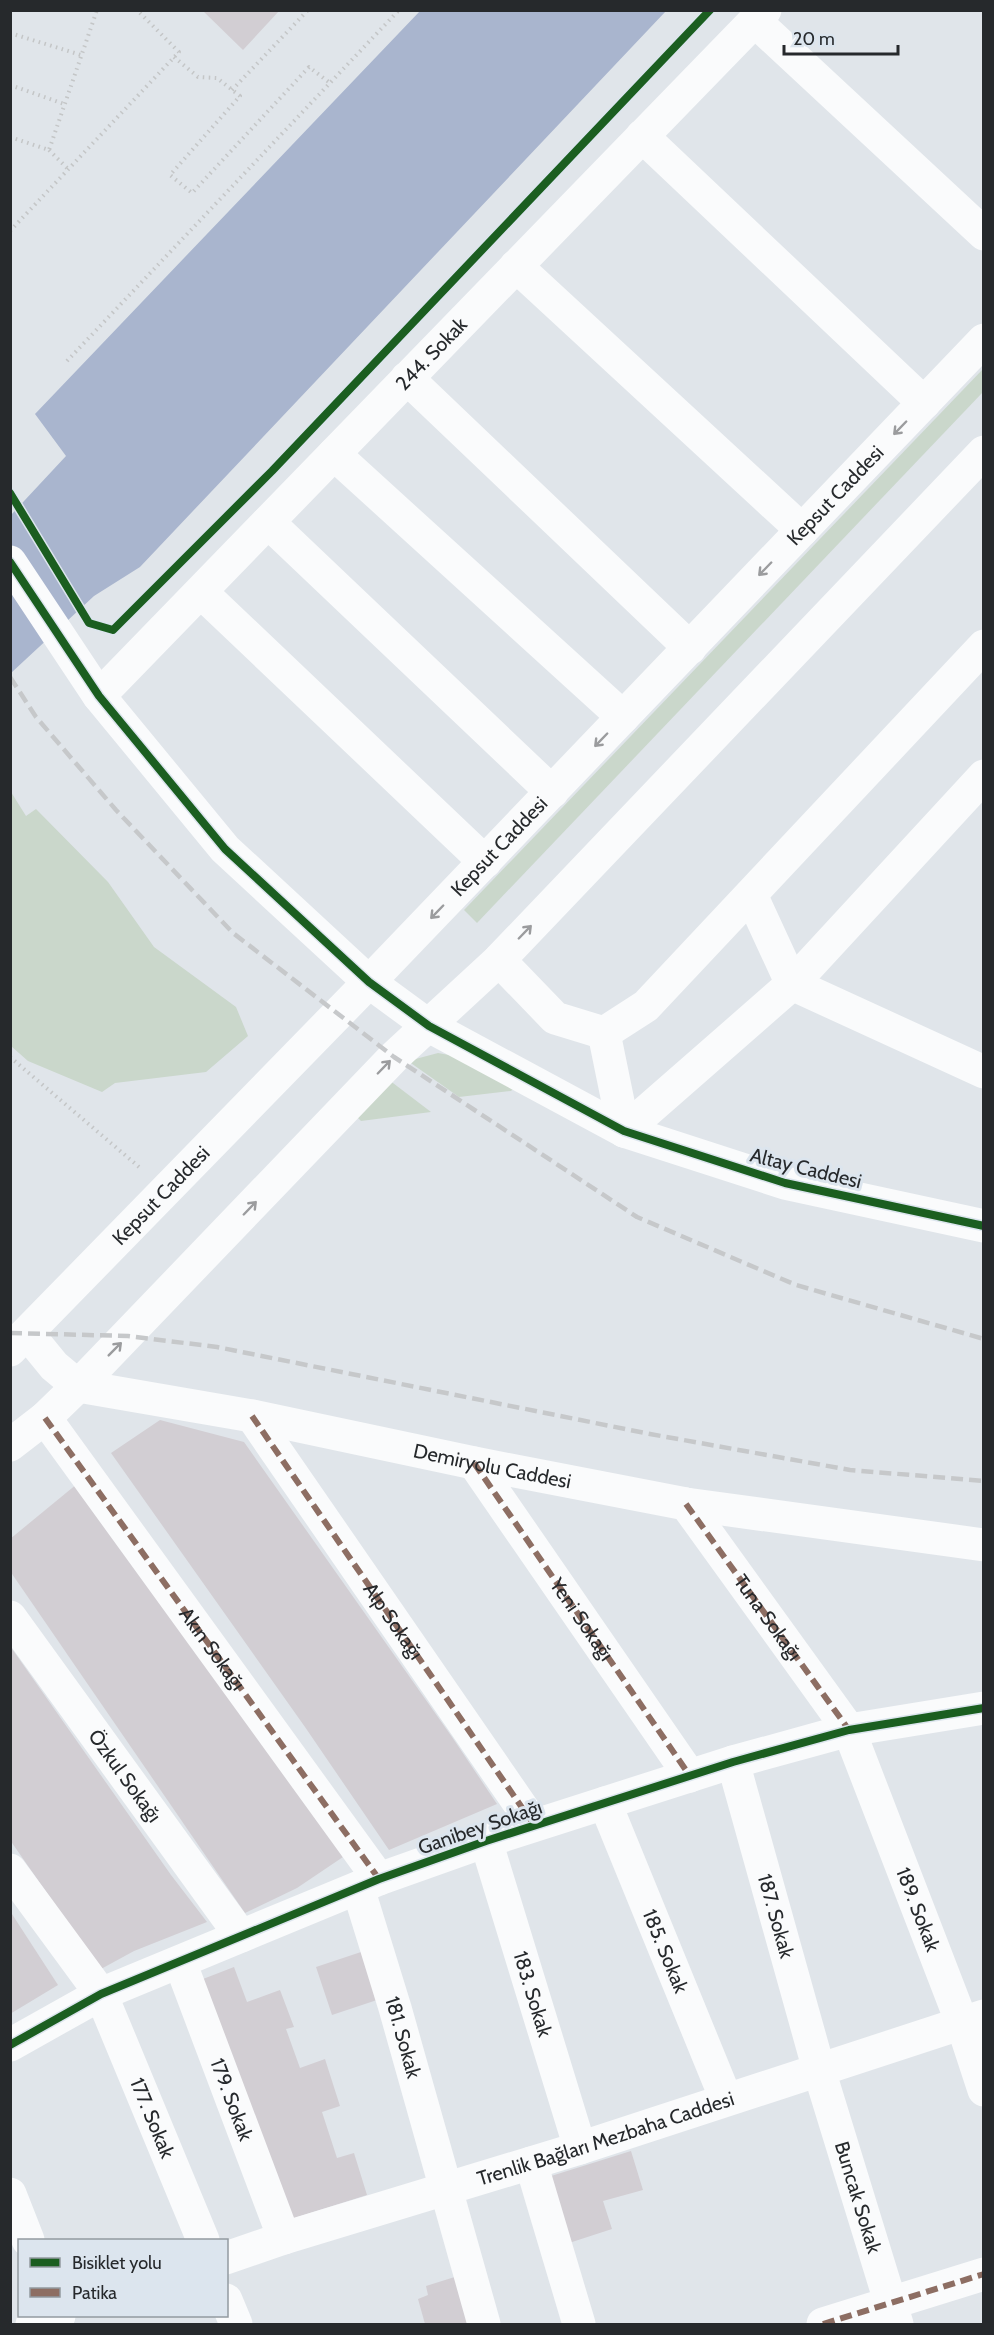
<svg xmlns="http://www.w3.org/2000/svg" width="994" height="2335" font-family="Cabin,sans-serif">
<rect width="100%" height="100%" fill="#e0e5ea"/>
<!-- green -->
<g fill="#cad7cb">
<path d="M983 369V392L477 923 464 910Z"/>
<path d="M11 792 26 816 36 809 108 882 154 947 236 1007 248 1036 206 1072 115 1083 102 1092 28 1061 11 1046Z"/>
<path d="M438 1053 460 1057 513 1089 511 1091 459 1097 408 1061Z"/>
<path d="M389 1080 431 1112 361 1121 357 1117Z"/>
</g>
<!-- water -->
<path fill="#a9b5ce" d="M420 11H666L140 567 94 596 11 673V515L66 456 35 414Z"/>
<!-- building -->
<g fill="#d2ced3">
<path d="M202 10H280L243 50Z"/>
<path d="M160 1420 244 1442 452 1737 497 1804 389 1850 305 1727 111 1453Z"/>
<path d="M83 1479 343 1857 297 1888 245 1913 10 1571V1539Z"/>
<path d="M10 1646 171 1875 207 1922 134 1951 101 1969 79 1939 10 1840Z"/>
<path d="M10 1911 58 1985 10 2014Z"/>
<path d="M364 1951 380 1999 332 2015 316 1967Z"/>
<path d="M234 1967 247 2002 280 1990 294 2027 286 2029 300 2068 325 2059 340 2106 322 2112 337 2158 354 2153 367 2195 288 2220 203 1979Z"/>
<path d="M631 2151 643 2190 603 2201 612 2229 569 2243 548 2177Z"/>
<path d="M461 2275 475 2324H425L418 2299 428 2295 426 2286Z"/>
</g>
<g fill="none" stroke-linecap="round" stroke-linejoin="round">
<!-- path -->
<g stroke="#c4c6c7" stroke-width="4" stroke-dasharray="1.5 4.5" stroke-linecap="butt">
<path d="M10 33 81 55"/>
<path d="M174 57 198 77 217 78 240 96 170 175 192 193 309 67 330 83"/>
<path d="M10 85 64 104"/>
<path d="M232 90 308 10"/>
<path d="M10 137 49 150 97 10"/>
<path d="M49 150 68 169"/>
<path d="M10 231 179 52 137 10"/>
<path d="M67 361 399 10"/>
<path d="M10 1057 139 1167"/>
</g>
<!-- minor -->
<g stroke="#fafbfc" stroke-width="33">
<path d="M755 21 984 234"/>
<path d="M642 136 924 403"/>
<path d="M516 266 802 530"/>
<path d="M407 378 690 648"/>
<path d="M334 454 623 717"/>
<path d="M268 522 552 792"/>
<path d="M10 562 99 696 225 849 369 982 429 1026 624 1131 785 1183 984 1226"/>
<path d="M201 592 485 862"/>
<path id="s1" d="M99 696 765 10"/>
<path d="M751 895 792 984 984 1072"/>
<path d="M499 960 555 1018 604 1033 646 1006 984 646"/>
<path d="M604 1033 624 1131"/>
<path d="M624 1131 792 984 984 776"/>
<path id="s2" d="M27 1333 54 1366 78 1386 252 1416 474 1463 686 1504 984 1545"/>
<path id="s3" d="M252 1416 534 1825"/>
<path d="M45 1418 379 1879"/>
<path d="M474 1463 690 1776"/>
<path id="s4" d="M686 1504 849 1730 962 2023 984 2090"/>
<path id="s5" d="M10 1617 241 1936"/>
<path id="s6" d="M733 1762 819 2070 897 2324"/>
<path id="s7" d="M605 1803 726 2099"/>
<path id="s8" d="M486 1841 580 2148"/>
<path id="s9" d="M10 1870 101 1994 203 2240"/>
<path id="s10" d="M358 1888 395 2008 484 2324"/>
<path id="s11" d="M180 1962 284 2238"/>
<path d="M10 2045 101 1994 379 1879 486 1841 733 1762 849 1730 984 1708"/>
<path d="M531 2163 579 2324"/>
<path d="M10 2194 28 2240"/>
<path id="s12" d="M226 2258 284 2238 580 2148 984 2016"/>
<path d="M226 2300 236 2324"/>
<path d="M32 2324 59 2316"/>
<path d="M823 2324 984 2274"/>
</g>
<!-- major -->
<g stroke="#fafbfc" stroke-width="33">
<path id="s13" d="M10 1350 369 982 984 340"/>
<path d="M10 1445 45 1418 78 1386 394 1057 499 960 984 452"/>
</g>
<!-- rail -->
<g stroke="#c6c8ca" stroke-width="4.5" stroke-dasharray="12 6" stroke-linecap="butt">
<path d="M10 677 36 717 116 810 233 933 394 1057 637 1217 796 1285 984 1339"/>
<path d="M10 1333 128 1336 217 1347 650 1434 850 1470 984 1481"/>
</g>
<!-- quiet -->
<g stroke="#8d6e63" stroke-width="6" stroke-dasharray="12 6" stroke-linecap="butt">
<path d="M252 1416 534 1825"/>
<path id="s14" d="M45 1418 379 1879"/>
<path id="s15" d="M474 1463 690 1776"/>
<path id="s16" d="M686 1504 849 1730"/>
<path d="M823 2324 984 2274"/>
</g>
<defs>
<g id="cycleway">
<path d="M10 493 89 623 113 630 272 471 710 10"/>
<path d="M10 562 99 696 225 849 369 982 429 1026 624 1131 785 1183 984 1226"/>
<path d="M10 2045 101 1994 379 1879 486 1841 733 1762 849 1730 984 1708"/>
</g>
</defs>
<!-- cycleway casing -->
<use href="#cycleway" stroke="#dce5ee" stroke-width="11"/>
<!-- cycleway -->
<use href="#cycleway" stroke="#1b5e20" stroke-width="8"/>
</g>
<!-- one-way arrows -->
<defs><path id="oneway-shaft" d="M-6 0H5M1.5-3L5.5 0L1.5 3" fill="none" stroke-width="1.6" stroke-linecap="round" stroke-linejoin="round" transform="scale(1.5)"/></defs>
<g stroke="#9b9c9e">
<use href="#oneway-shaft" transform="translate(900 428) rotate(134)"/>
<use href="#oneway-shaft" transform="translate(765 569) rotate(134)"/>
<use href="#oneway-shaft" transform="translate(601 740) rotate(134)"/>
<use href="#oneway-shaft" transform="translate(437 912) rotate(134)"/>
<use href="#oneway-shaft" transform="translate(525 932) rotate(-46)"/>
<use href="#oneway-shaft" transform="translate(384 1067) rotate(-46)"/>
<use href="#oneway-shaft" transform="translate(250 1208) rotate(-46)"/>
<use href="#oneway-shaft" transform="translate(115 1349) rotate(-45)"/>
</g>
<g text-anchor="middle" stroke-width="6" stroke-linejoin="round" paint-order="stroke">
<!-- street labels -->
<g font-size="20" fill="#26292c" stroke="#dce5ee">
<text dy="7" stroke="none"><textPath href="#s1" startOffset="477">244. Sokak</textPath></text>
<text dy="7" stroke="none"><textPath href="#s13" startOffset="1188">Kepsut Caddesi</textPath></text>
<text dy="7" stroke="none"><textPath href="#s13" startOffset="702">Kepsut Caddesi</textPath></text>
<text transform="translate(806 1168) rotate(14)" y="7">Altay Caddesi</text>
<text dy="7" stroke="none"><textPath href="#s13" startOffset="216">Kepsut Caddesi</textPath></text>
<text dy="7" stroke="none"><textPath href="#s2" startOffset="496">Demiryolu Caddesi</textPath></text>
<text dy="7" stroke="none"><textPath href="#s16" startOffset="140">Tuna Sokağı</textPath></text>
<text dy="7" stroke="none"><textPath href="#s15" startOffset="190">Yeni Sokağı</textPath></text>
<text dy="7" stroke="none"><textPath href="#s3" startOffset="249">Alp Sokağı</textPath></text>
<text dy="7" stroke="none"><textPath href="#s14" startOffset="285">Akın Sokağı</textPath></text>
<text dy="7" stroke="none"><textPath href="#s5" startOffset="196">Özkul Sokağı</textPath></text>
<text transform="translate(480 1827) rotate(-19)" y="7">Ganibey Sokağı</text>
<text dy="7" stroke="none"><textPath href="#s4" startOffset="471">189. Sokak</textPath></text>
<text dy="7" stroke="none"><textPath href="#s6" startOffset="160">187. Sokak</textPath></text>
<text dy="7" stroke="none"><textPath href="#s7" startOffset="160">185. Sokak</textPath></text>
<text dy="7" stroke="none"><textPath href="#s8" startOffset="160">183. Sokak</textPath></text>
<text dy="7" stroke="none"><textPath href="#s10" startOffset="156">181. Sokak</textPath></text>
<text dy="7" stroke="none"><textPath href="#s11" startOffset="147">179. Sokak</textPath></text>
<text dy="7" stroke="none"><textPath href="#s9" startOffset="288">177. Sokak</textPath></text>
<text dy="7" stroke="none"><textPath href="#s12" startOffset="398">Trenlik Bağları Mezbaha Caddesi</textPath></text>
<text dy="7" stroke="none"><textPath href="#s6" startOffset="453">Buncak Sokak</textPath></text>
</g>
</g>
<!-- border -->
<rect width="994" height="2335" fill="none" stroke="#26292c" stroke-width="24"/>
<!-- legend -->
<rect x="18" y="2239" width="210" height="78" fill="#dce5ee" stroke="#939aa0" stroke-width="1.5"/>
<rect x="30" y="2258" width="30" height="9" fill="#1b5e20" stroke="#939aa0" stroke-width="1.5"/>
<text x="72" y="2269" font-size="18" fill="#26292c">Bisiklet yolu</text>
<rect x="30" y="2288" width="30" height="9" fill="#8d6e63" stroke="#939aa0" stroke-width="1.5"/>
<text x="72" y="2299" font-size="18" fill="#26292c">Patika</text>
<!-- scale -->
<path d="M784 45v9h114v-9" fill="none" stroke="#26292c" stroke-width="3"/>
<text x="793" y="45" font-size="18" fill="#26292c" stroke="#dce5ee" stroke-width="4.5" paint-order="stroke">20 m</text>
</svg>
